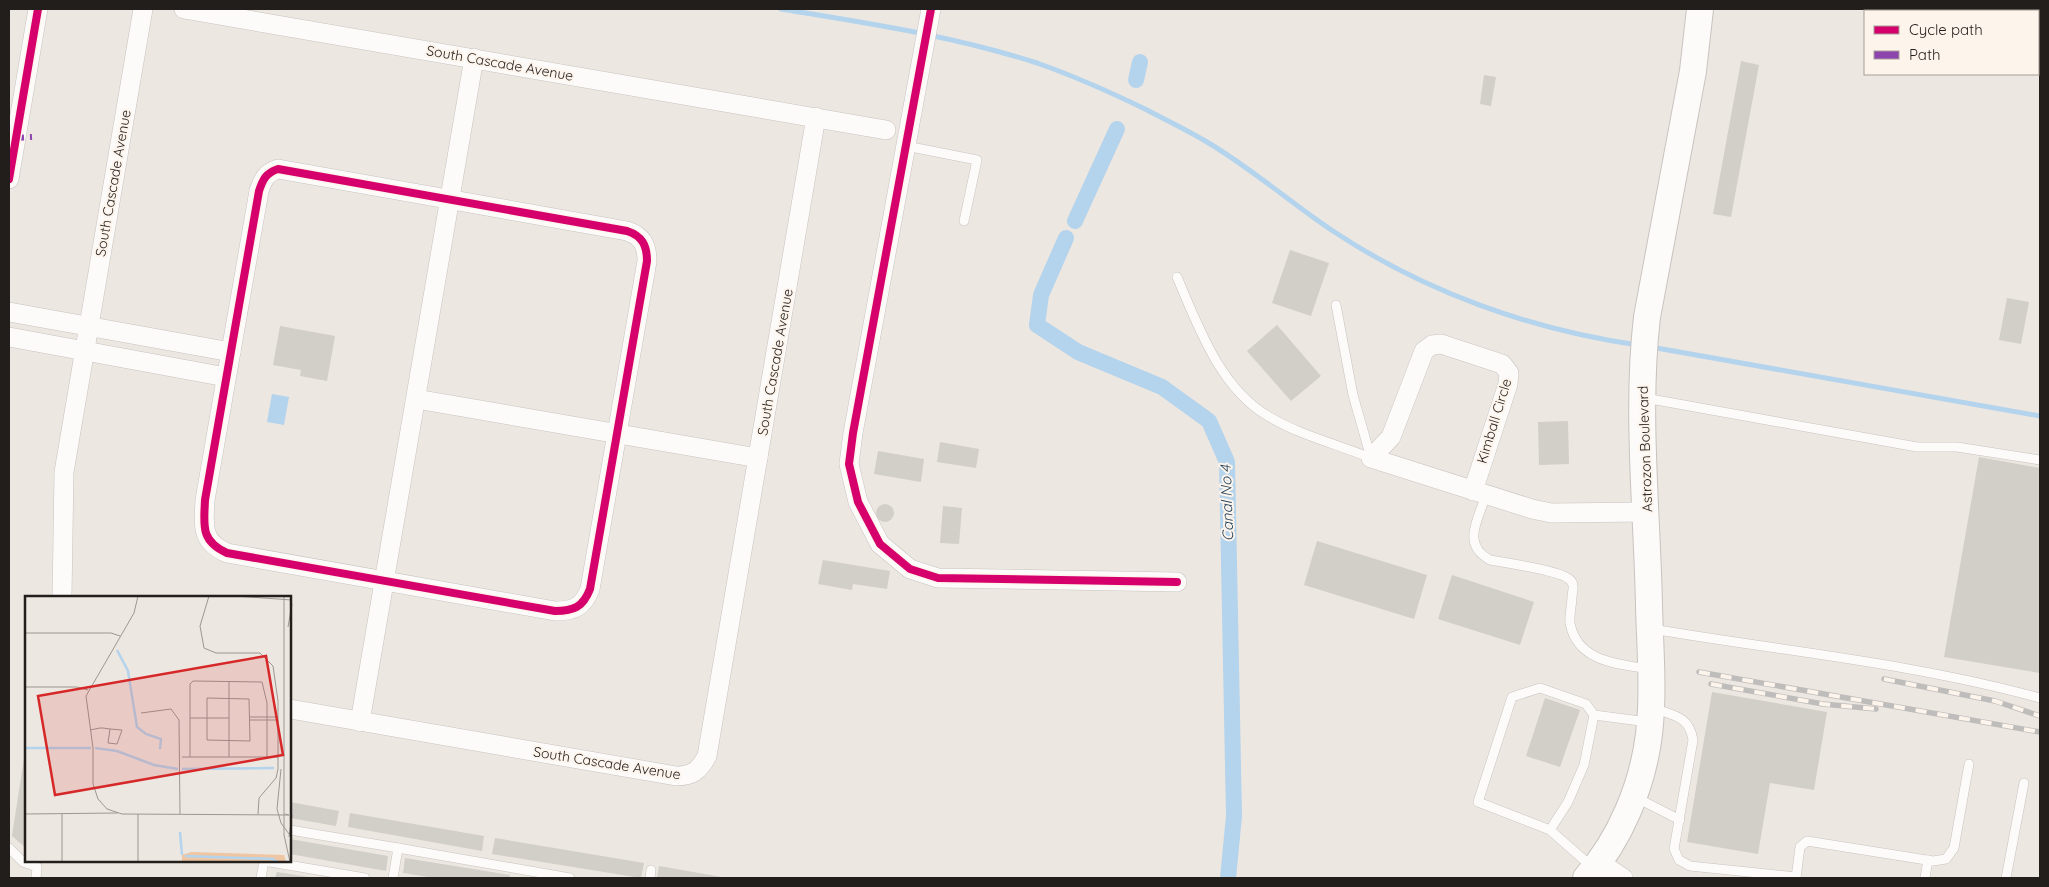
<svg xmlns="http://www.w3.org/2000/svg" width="2049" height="887" font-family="Quicksand,sans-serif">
<rect width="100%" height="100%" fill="#ede7e1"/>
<!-- water -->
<path fill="#b4d3ec" d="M272 394 289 397 284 425 267 422Z"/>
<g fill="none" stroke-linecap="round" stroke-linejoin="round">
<!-- stream -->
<g stroke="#b4d3ec" stroke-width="5">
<path d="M781 9C866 23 954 36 1037 63 1074 76 1110 92 1145 109 1166 120 1187 130 1207 142 1251 168 1291 203 1333 231 1423 291 1531 330 1638 345"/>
<path d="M1651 347 2040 416"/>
</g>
<!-- canal -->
<g stroke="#b4d3ec" stroke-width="16">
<path d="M1136 80 1140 62"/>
<path d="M1075 221 1117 129"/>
<path d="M1066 238 1041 295 1037 325 1078 352 1162 387 1209 421 1227 462 1234 816 1228 878"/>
</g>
</g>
<!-- building -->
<g fill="#d2cec8">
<path d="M1741 61 1759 65 1731 217 1713 214Z"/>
<path d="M1484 75 1496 77 1491 106 1480 104Z"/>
<path d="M1290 250 1329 263 1311 316 1272 303Z"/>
<path d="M2007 298 2029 302 2021 344 1999 340Z"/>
<path d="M1277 325 1321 376 1291 401 1247 351Z"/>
<path d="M280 326 335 336 327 381 300 376 301 370 273 365Z"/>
<path d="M1568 421 1569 464 1539 465 1538 422Z"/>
<path d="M940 442 979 449 976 468 937 462Z"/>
<path d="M878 451 924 459 921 482 874 474Z"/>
<path d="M1979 457 2040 468V673L1944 657Z"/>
<circle cx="885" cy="513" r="9"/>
<path d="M943 506 962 508 959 544 940 543Z"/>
<path d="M1317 541 1427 575 1414 619 1304 585Z"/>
<path d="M823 560 890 571 887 589 853 584 852 590 818 584Z"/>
<path d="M1452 575 1534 602 1520 645 1438 619Z"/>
<path d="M1712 692 1827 712 1814 790 1770 783 1758 854 1687 842Z"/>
<path d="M1545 698 1580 710 1560 767 1526 756Z"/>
<path d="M25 752H26V848L12 836Z"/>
<path d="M290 802 339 811 336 826 290 818Z"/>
<path d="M350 813 484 836 482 851 348 827Z"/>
<path d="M495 838 644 863 641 878 492 854Z"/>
<path d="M290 839 388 856 386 871 290 854Z"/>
<path d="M405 858 510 875V878H434L403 873Z"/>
<path d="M659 866 722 877V878H657Z"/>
<path d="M277 872 309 877V878H275Z"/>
</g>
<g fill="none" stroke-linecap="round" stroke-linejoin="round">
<defs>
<g id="lane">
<path d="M906 146 977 160 964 221"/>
<path d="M1177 277C1198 326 1220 388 1268 416 1299 435 1337 444 1371 458"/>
<path d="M1336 305 1353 395 1371 458"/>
<path d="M1645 398 1917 447H1957L2040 460"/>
<path d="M1486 495C1478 520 1461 544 1490 560 1506 563 1558 570 1569 579 1575 583 1573 590 1572 596 1572 605 1569 615 1570 623 1577 662 1618 664 1650 669"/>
<path d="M1652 629C1782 651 1913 663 2040 698"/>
<path d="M1653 708C1675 716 1689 716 1693 740L1674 849 1679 860 1690 866 1796 877"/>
<path d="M1594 715 1648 722"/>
<path d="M1635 797 1680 820"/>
<path d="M290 830 398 848"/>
<path d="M1550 830 1568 802 1584 765 1594 715 1586 704 1540 688 1512 697 1478 802 1550 830 1592 867"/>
<path d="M9 848 23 862 37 867 36 878"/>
<path d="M261 878 264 861 365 878"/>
<path d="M393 878 398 848 570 878"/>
<path d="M650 878 651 870"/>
<path d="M1796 878 1800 847 1807 841 1933 861 1946 859 1954 848 1969 764"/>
<path d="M1925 878 1928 860"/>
<path d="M2006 878 2024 783"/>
</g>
<g id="street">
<path d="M184 9 886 130"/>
<path d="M931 9 853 433 849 464 858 502 880 544 910 569 938 578 1177 582"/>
<path d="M278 169 627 231C642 236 647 245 647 261L590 589C583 607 574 611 555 611L227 553C200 541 204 525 205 500L259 191C263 179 266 173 278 169Z"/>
<path d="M9 179 38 9"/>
<path d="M9 312 231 352"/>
<path d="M9 337 226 377"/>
<path d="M416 399 758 458"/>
<path d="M1473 491 1508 384 1509 373 1502 364 1441 344 1432 345 1424 351 1391 437 1371 458 1532 509 1551 513 1647 512"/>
<path d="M62 597 64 472 143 9"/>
<path d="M290 709 676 776C692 776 699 771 707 756L816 117"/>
<path d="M360 722 474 58"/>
<path d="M1600 863 1623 878"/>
</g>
<path id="secondary" d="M1586 878C1620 840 1643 785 1649 734 1654 692 1650 648 1649 605 1647 510 1636 411 1647 317L1693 71 1700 9"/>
</defs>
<!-- lane casing -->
<use href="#lane" stroke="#c8c3bf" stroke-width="10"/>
<!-- street casing -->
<use href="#street" stroke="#c8c3bf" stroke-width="20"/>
<!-- secondary casing -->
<use href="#secondary" stroke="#c8c3bf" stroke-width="28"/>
<!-- lane -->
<use href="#lane" stroke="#fcfbfa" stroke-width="9"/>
<!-- street -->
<use href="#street" stroke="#fcfbfa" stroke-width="19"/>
<!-- secondary -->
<use href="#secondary" stroke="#fcfbfa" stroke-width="26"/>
<defs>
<g id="rail">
<path d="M1699 672 2040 732"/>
<path d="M1884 679 1995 701 2040 716"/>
<path d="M1711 684 1823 704 1876 709"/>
</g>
</defs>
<!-- rail casing -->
<use href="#rail" stroke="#bfbdbc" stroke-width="5.5"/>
<!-- rail -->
<use href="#rail" stroke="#fdf4ec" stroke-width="4" stroke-dasharray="11" stroke-linecap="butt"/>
<!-- quiet -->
<path stroke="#8e44ad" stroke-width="6" stroke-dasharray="12 6" stroke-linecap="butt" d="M12 138 32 137"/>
<defs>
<g id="cycleway">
<path d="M931 9 853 433 849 464 858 502 880 544 910 569 938 578 1177 582"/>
<path d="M278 169 627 231C642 236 647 245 647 261L590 589C583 607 574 611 555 611L227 553C200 541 204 525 205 500L259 191C263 179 266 173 278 169Z"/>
<path d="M9 179 38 9"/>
</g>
</defs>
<!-- cycleway casing -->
<use href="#cycleway" stroke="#fdf4ec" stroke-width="11"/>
<!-- cycleway -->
<use href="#cycleway" stroke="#d6006c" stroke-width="8"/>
</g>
<g text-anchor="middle" stroke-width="4" stroke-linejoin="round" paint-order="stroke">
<!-- street labels -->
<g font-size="14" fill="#221e1b" stroke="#fdf4ec">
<text transform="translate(500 63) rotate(10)" y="5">South Cascade Avenue</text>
<text transform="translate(113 183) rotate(-80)" y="5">South Cascade Avenue</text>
<text transform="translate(775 362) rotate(-80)" y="5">South Cascade Avenue</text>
<text transform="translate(1494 421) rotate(-73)" y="5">Kimball Circle</text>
<text transform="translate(1645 449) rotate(-92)" y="5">Astrozon Boulevard</text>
<text transform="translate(607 763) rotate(9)" y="5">South Cascade Avenue</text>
</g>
<!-- water labels -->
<g font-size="15" font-style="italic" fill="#1a3d57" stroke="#fdf4ec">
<text transform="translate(1227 503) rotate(-92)" y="5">Canal No 4</text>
</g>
</g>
<!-- overview -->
<g transform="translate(25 596)">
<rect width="266" height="266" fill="#ede7e1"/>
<path d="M166 256 259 259 261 266H157V259Z" fill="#eec6a3"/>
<path fill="none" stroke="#b4d3ec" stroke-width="2.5" d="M92 54 103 75 112 131 121 138 136 143 135 153M0 152H66M70 152 92 155 129 169 153 173M157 173 249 172M155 236 157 259M160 260 248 263 252 266"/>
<path fill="none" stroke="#9c9792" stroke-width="1" d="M113 0 109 17 61 100 68 152V188L73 203 82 213 97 218 264 219 260 218M184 0 175 30 179 52 191 57H235L248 70 253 105V173L251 182 234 202 233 218M210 0 267 4M259 0V239L265 266M263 31 267 8M0 37H86L95 40M204 85V161M0 91H52L63 94M182 102 224 103 225 145 182 144ZM116 117 146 113 154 124 155 218M225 121H253M165 122H204M225 124H253M65 134 75 132H78L85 133 97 134 92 148 83 147 85 133M157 161H254M165 161V88L168 85 237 86 242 107V161M256 173 252 213 256 227 267 242M0 218 93 217M113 218V266M264 241 267 219M37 266V218"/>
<path fill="#d62828" fill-opacity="0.15" stroke="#d62828" stroke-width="2.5" d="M241 60 258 159 30 199 13 100Z"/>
<rect width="266" height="266" fill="none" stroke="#221e1b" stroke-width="2.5"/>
</g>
<!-- border -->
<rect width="2049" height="887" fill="none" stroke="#221e1b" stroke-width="20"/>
<!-- legend -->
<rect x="1864" y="10" width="175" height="65" fill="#fdf4ec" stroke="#a59e98"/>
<rect x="1874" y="26" width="25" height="8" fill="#d6006c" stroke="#a59e98"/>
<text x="1909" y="35" font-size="15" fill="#221e1b">Cycle path</text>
<rect x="1874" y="51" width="25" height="8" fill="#8e44ad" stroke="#a59e98"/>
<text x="1909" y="60" font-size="15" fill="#221e1b">Path</text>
</svg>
